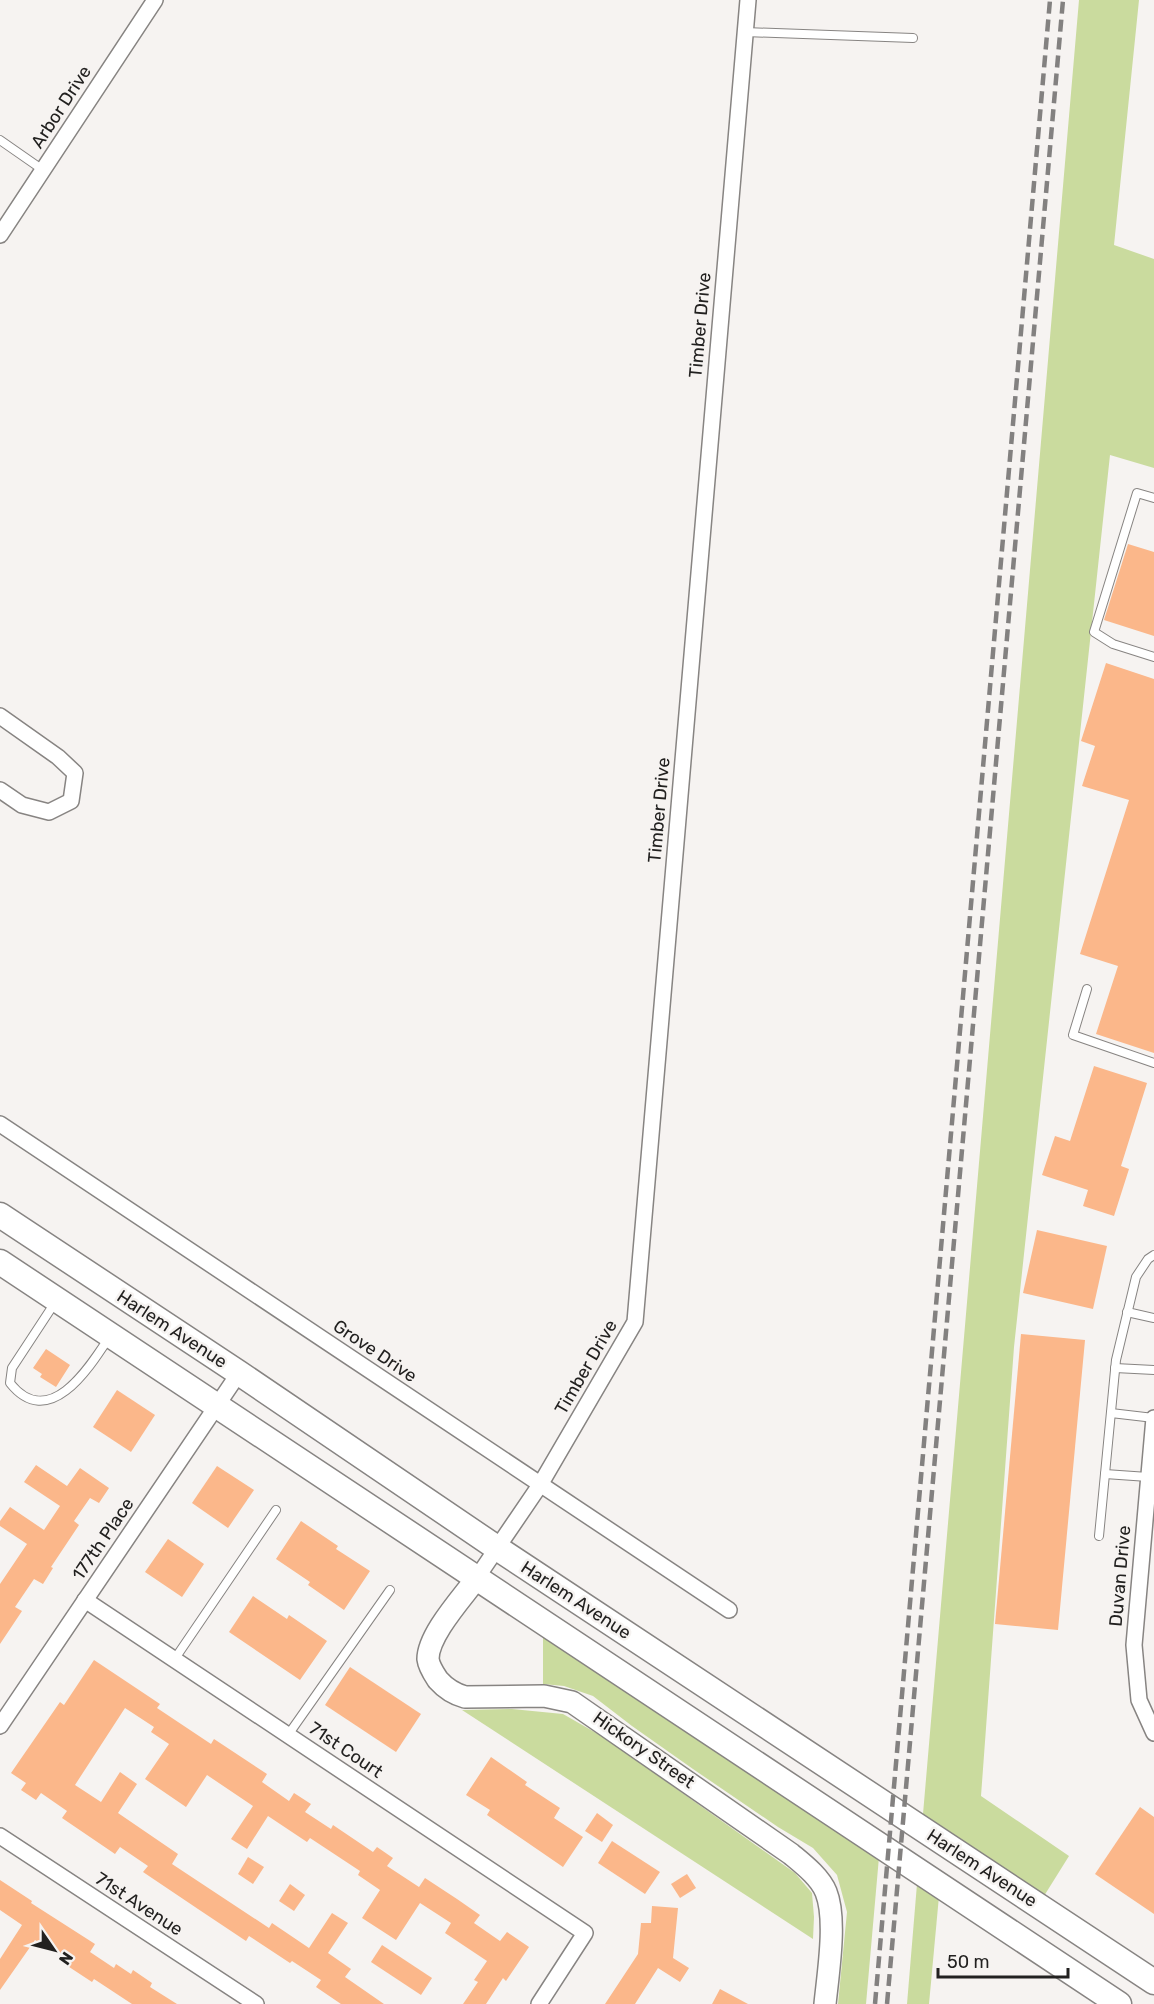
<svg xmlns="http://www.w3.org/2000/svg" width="1154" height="2004" font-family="Rubik,sans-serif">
<rect width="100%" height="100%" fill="#f6f3f1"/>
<!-- green -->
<g fill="#cadb9e">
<path d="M1079 0H1139L1114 245 1154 259V468L1110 455 1014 1347 981 1796 1069 1856 1044 1896 923 1814Z"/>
<path d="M543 1634 879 1857 866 2004H838L847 1912 837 1875 813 1848 778 1827 693 1769 632 1726 593 1696 564 1686 543 1684Z"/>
<path d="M512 1709 563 1714 605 1738 795 1873 812 1893 814 1917 813 1939 462 1710Z"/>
<path d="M917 1884 939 1896 929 2004H907Z"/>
</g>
<!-- building -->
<g fill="#fbb78a">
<path d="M1128 544 1154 552V636L1104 620Z"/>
<path d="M1106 663 1154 679V1053L1096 1034 1118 966 1080 954 1129 800 1082 786 1095 746 1081 741Z"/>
<path d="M1094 1066 1147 1083 1121 1166 1129 1169 1114 1216 1083 1206 1088 1190 1042 1175 1055 1136 1070 1141Z"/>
<path d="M1037 1230 1107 1246 1093 1309 1023 1293Z"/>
<path d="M1021 1334 1085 1340 1058 1630 995 1624Z"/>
<path d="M46 1349 70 1365 56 1387 40 1377 42 1374 33 1368Z"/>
<path d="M117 1390 155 1415 131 1452 93 1427Z"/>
<path d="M36 1465 67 1486 80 1468 109 1488 99 1503 90 1498 74 1521 79 1525 51 1567 53 1568 43 1584 34 1579 15 1607 22 1611 0 1644V1584L27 1544 0 1526V1521L10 1507 44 1530 60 1506 24 1482Z"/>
<path d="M217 1466 254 1490 228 1528 192 1503Z"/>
<path d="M301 1521 338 1546 336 1549 370 1571 344 1610 308 1585 310 1582 276 1559Z"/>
<path d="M168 1539 204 1564 182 1597 145 1572Z"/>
<path d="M253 1596 287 1619 289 1615 327 1641 300 1680 229 1632Z"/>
<path d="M94 1660 160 1704 157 1708 211 1744 214 1739 267 1774 262 1782 289 1801 294 1793 311 1804 305 1812 331 1829 333 1825 373 1852 377 1847 393 1858 387 1866 419 1887 425 1878 457 1899 480 1915 474 1923 500 1941 507 1932 529 1947 506 1981 503 1978 486 2004H463L478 1982 474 1980 487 1961 445 1933 451 1923 420 1903 396 1940 362 1918 380 1890 358 1875 360 1871 310 1838 307 1842 268 1816 247 1849 231 1839 253 1806 207 1775 186 1807 145 1779 169 1744 151 1732 154 1727 125 1708 75 1785 101 1802 120 1772 137 1784 118 1813 178 1854 172 1864 269 1928 272 1923 309 1948 332 1913 348 1923 328 1953 351 1969 345 1977 384 2004H341L316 1987 321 1980 292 1961 290 1963 249 1936 246 1941 198 1909 143 1872 148 1866 120 1847 115 1854 62 1818 67 1811 41 1793 36 1800 21 1790 26 1783 11 1773 60 1702 64 1705Z"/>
<path d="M350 1667 421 1714 396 1752 325 1705Z"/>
<path d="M491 1757 527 1782 525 1785 560 1808 554 1818 583 1837 563 1867 487 1815 490 1810 466 1795Z"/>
<path d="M1140 1807 1154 1817V1914L1095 1874Z"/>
<path d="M597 1813 613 1825 602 1842 585 1831Z"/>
<path d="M612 1841 660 1872 645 1894 598 1863Z"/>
<path d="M248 1857 264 1867 253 1884 238 1874Z"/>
<path d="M687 1874 696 1888 680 1898 671 1884Z"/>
<path d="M0 1880 32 1901 31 1903 95 1944 90 1952 114 1968 116 1964 131 1974 133 1970 152 1983 150 1987 177 2004H132L94 1979 92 1982 60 1961 63 1957 35 1940 0 1990V1959L22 1925 0 1910Z"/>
<path d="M290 1884 305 1895 294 1911 279 1901Z"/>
<path d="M652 1906 678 1908 673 1958 689 1968 680 1982 658 1968 635 2004H605L638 1954 641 1923H651Z"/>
<path d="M382 1945 432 1978 421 1995 371 1962Z"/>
<path d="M720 1989 748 2004H712Z"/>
</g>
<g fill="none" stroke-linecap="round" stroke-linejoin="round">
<defs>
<g id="lane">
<path d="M745 32 913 38"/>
<path d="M0 140 43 170"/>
<path d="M1154 498 1137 493 1094 632 1113 644 1154 657"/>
<path d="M1087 989 1073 1035 1154 1063"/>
<path d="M56 1301 12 1368 10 1383C48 1431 88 1370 108 1339"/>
<path d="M1127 1312 1154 1318"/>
<path d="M1115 1368 1154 1370"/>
<path d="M1111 1413 1154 1418"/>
<path d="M1105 1474 1148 1477"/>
<path d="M1099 1536 1116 1360 1136 1277 1148 1259 1154 1255"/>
<path d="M174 1660 276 1510"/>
<path d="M288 1735 390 1590"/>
</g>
<g id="street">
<path d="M0 235 155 0"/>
<path d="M0 716 58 757 75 773 71 801 49 812 22 805 0 790"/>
<path d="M0 1124 729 1610"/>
<path d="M1154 1418 1134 1645 1139 1700 1154 1733"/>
<path d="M476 1579 540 1485 635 1322 748 0"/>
<path d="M85 1600 585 1933 539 2004"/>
<path d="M0 1726 239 1373"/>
<path d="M0 1836 256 2004"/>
</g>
<path id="secondary" d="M476 1579C462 1598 428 1635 428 1659 429 1667 434 1674 438 1680 446 1689 454 1694 465 1697L544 1696 572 1702 791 1854C803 1864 820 1877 826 1892 837 1919 828 1974 825 2004"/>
<g id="primary">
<path d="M0 1215 239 1373 497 1548 1154 1982"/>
<path d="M0 1262 1119 2004"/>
</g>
</defs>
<!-- lane casing -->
<use href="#lane" stroke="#878482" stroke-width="10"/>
<!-- street casing -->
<use href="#street" stroke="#878482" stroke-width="18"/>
<!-- secondary casing -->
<use href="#secondary" stroke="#878482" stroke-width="24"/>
<!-- primary casing -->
<use href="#primary" stroke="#878482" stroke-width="27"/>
<!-- lane -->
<use href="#lane" stroke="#fff" stroke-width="8"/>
<!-- street -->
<use href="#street" stroke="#fff" stroke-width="15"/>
<!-- secondary -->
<use href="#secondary" stroke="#fff" stroke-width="21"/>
<!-- primary -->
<use href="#primary" stroke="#fff" stroke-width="24"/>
<!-- rail -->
<g stroke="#838180" stroke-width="4.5" stroke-dasharray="12 6" stroke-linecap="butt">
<path d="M875 2004 1050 0"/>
<path d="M887 2004 1063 0"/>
</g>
</g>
<g text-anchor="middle" stroke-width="5" stroke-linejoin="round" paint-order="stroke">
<!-- street labels -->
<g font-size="18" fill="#222120" stroke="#f6f3f1">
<text transform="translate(61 107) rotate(-57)" y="6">Arbor Drive</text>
<text transform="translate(700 325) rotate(-85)" y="6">Timber Drive</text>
<text transform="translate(659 810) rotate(-85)" y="6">Timber Drive</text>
<text transform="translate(172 1329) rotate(33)" y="6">Harlem Avenue</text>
<text transform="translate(375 1351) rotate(34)" y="6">Grove Drive</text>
<text transform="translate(586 1367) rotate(-60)" y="6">Timber Drive</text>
<text transform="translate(103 1539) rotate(-56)" y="6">177th Place</text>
<text transform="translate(1120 1576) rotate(-85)" y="6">Duvan Drive</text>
<text transform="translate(576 1600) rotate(33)" y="6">Harlem Avenue</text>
<text transform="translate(346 1750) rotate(34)" y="6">71st Court</text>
<text transform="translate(644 1750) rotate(35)" y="6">Hickory Street</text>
<text transform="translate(982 1868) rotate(33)" y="6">Harlem Avenue</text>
<text transform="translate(139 1904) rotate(33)" y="6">71st Avenue</text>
</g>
</g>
<!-- north arrow -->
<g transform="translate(54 1950) rotate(125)" stroke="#f6f3f1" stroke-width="4.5" paint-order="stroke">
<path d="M0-4.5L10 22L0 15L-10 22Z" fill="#222120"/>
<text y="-9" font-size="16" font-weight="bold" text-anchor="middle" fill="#222120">N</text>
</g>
<!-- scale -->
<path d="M938 1968v9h130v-9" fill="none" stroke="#222120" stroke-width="3"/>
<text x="947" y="1968" font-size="18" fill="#222120" stroke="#f6f3f1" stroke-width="4.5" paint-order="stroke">50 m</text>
</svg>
